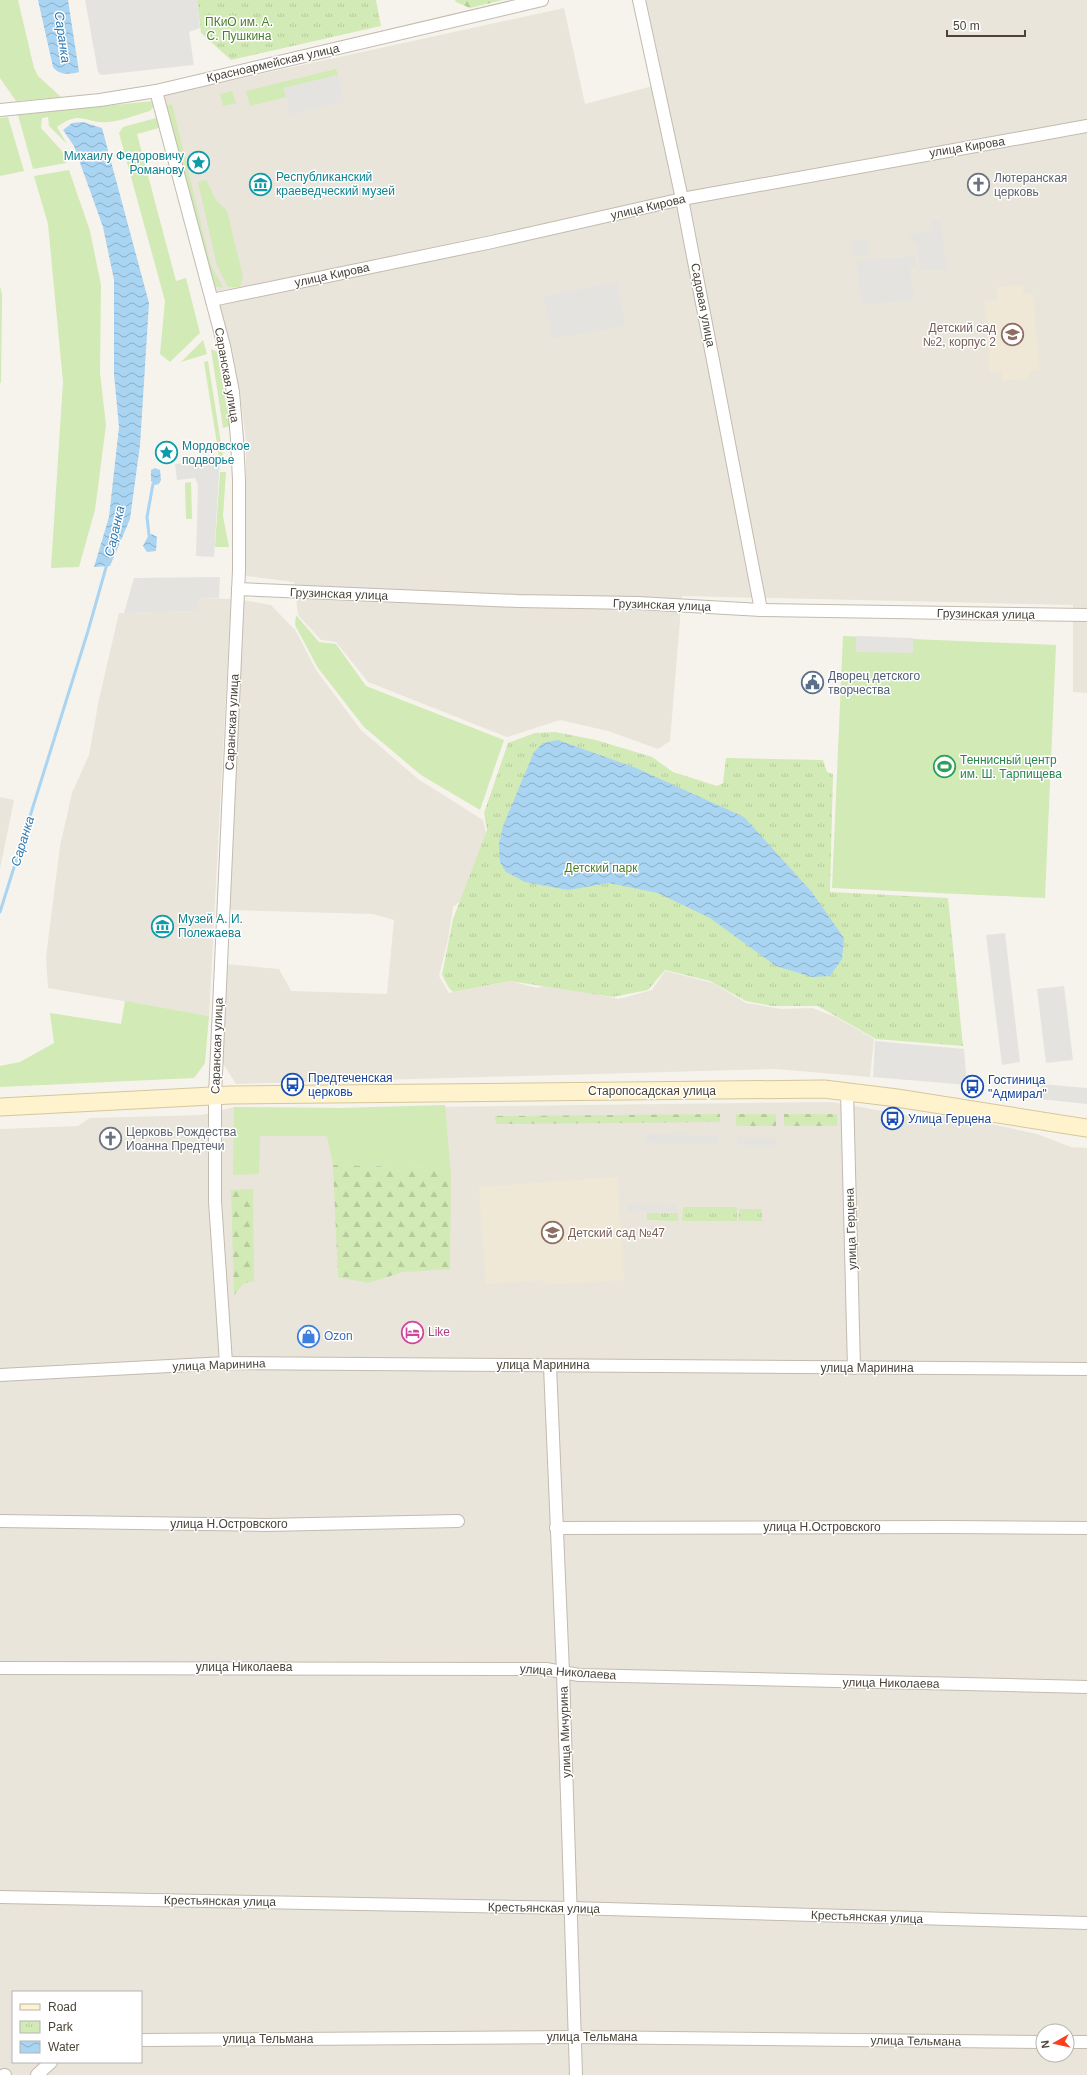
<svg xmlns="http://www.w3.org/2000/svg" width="1087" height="2075" font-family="Helvetica,sans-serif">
<defs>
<pattern id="forest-firs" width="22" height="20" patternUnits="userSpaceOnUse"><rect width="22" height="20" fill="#d2eab5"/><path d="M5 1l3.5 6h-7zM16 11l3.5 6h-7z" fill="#b6ca9c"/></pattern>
<pattern id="park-tufts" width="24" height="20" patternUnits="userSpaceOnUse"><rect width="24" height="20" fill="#d2eab5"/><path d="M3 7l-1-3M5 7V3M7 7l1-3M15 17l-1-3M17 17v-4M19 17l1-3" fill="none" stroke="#b6ca9c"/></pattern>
<pattern id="water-waves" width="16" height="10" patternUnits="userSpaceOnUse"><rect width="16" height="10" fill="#a9d4f2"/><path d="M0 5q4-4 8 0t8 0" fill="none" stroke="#8caec5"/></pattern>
</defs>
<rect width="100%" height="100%" fill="#f6f3ec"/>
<!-- residential -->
<g fill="#eae5da" fill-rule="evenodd">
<path d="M646 0H1087V693L1073 692V605L682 596 670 741 658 749 608 731 560 720 507 737 368 682 336 642 321 640 298 615 294 582 246 576V442L240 393 160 96 564 8 585 104 664 83Z"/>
<path d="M198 598 231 599 209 1016 48 988 46 957 60 846 72 793 89 755 99 699 119 613 198 611Z"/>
<path d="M243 600 271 605 296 631 316 670 361 730 418 779 483 820 496 873 453 907 448 939 439 976 449 993 510 981 537 988 548 985 619 999 652 990 665 971 713 983 746 1003 782 1009 812 1008 836 1017 874 1039 870 1077 775 1069 236 1084 221 1060 226 964 279 969 291 991 387 994 394 920 373 914 230 910Z"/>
<path d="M0 797 14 800 0 869Z"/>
<path d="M832 1102 905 1115H935L996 1125 1037 1134 1071 1147 1087 1148V2075H0V1129L78 1126 90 1118 202 1115 234 1107 341 1108ZM13 1992H141V2062H13ZM1043 2031H1067V2055H1043Z"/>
</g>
<!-- education -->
<g fill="#efe8d6">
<path d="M1023 285V294L1033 293 1039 370 1029 371V379L1002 381 1001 371 990 372 985 301 998 300 997 287Z"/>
<path d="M617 1177 624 1280 545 1285 544 1280 486 1284 479 1187Z"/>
</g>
<!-- green -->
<g fill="#d2eab5">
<path d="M0 0H18L34 68 38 76 61 97 16 101 0 78Z"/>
<path d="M336 69 338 75 284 88 286 97 250 106 246 91Z"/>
<path d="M232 91 236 103 223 106 220 94Z"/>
<path d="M153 101 154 106 150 111C136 115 121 121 107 122 84 124 82 109 57 127L67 144 49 126 48 117 42 118 41 128 62 151 66 163 33 169 18 115Z"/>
<path d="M172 104 211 265 223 288 214 286 165 106Z"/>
<path d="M8 117 24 171 0 176V118Z"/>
<path d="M156 118 159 124V128L137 134 176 281 186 278 200 333 170 362 160 354 165 301 119 133 123 127Z"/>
<path d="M69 170 90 231 101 285 100 373 106 425 95 510 79 567 51 568 63 382 48 224 34 176Z"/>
<path d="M206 180 216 200 227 211 243 277 240 287H228L217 266 198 182Z"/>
<path d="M0 286 2 295 1 383H0Z"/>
<path d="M203 340 207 354 181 362Z"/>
<path d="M211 349 217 352 230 426 223 428Z"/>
<path d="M208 361 223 456H219L204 362Z"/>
<path d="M220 472H226L223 516 229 547H215Z"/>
<path d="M191 482 192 519H186L185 483Z"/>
<path d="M296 615 319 642 336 644 366 686 504 740 480 810 421 775 364 727 318 668 295 625Z"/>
<path d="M843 636 1056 645 1045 898 832 888Z"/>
<path d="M125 1001 209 1016 205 1063 194 1078 0 1087V1066L20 1062 54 1043 50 1013 121 1024Z"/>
<path d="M445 1105 451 1176 434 1168 333 1165 327 1136H260L259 1174 233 1175 234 1107 341 1108Z"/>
</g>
<!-- forest -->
<g fill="url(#forest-firs)">
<path d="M455 0H503L470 8 456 2Z"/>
<path d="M720 1114V1122L496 1124 495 1116Z"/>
<rect x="736" y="1114" width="40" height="12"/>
<rect x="784" y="1114" width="53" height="12"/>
<path d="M333 1165 434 1168 451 1176 450 1269 403 1272 368 1283 338 1277Z"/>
<path d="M253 1189 254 1281 244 1283 234 1295 231 1190Z"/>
</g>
<!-- park -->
<g fill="url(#park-tufts)">
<path d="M197 0H376L381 26 231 60 201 33Z"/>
<path d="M555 732 596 740 652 757 673 772 717 786 723 783 726 758 823 760 827 772 833 774 830 892 948 898 963 1046 876 1039 818 1006H772L746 1001 710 981 665 970 648 990 612 997 510 981 453 992 449 988 442 975 453 919 487 830 484 813 508 743 535 733Z"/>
<path d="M683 1207H737V1221H682Z"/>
<rect x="739" y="1209" width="23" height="12"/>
<path d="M647 1213H678V1221L647 1220Z"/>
</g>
<!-- parking -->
<g fill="#e5e3e0">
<path d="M85 0H197L200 28 189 32 194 65 101 75 98 72Z"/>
<path d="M338 75 344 102 290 115 284 88Z"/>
<path d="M931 217 942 225 946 269 920 271 917 246 909 234 932 231Z"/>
<path d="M867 239 868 255 853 256 851 241Z"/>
<path d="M916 256V266L910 268 914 300 862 305 856 261Z"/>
<path d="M617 282 625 326 552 339 544 296Z"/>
<path d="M220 458 214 557 196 556 198 485 195 478 177 480 175 464Z"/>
<path d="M220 577 219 598H198V611L124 613 134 578Z"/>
<path d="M856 636 913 638V653L856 652Z"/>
<path d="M1005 933 1020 1062 1002 1065 986 935Z"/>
<path d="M1064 986 1073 1060 1046 1063 1037 989Z"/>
<path d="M875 1041 964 1049 967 1085 873 1077Z"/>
<path d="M1041 1084 1087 1088V1104L1040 1099Z"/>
<path d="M646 1134 717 1136V1144L646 1143Z"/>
<rect x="737" y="1137" width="39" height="8"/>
<path d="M627 1204 677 1205V1212L627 1211Z"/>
</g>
<!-- water -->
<g fill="url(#water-waves)">
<path d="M38 0H68L79 72C70 74 60 76 53 67Z"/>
<path d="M83 122 102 128 149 303 140 445 130 519 110 566 94 567 109 517 119 427 114 374V280L103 227 74 146 63 130 72 123Z"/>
<path d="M155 468 160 470 161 480 159 484 155 485 151 481V470Z"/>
<path d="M152 534 157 537 156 551 147 552 143 546 148 536Z"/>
<path d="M558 740 636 768 744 817 811 891 844 938 842 959 830 976 812 977 776 966 710 918 658 893 609 883 568 890 525 882 506 872 500 862 499 844 503 826 534 752 543 743Z"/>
</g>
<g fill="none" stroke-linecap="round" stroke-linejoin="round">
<!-- stream -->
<g stroke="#a9d4f2" stroke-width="3">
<path d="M149 535 147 517 153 484"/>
<path d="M0 912 88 631 107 564"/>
</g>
<defs>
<g id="street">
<path d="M639 0 682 199 761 610"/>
<path d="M156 91 224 346 233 392 237 439 239 480V570L215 1095V1201L226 1363"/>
<path d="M0 110 100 100 156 91 542 0"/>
<path d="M212 300 492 242 682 199 1087 126"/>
<path d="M238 589 517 601 638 603 761 610 1087 615"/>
<path d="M847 1091 854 1368"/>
<path d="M550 1366 563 1672 576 2075"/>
<path d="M0 1375 226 1363 1087 1369"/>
<path d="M0 1521 265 1525 458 1521"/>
<path d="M556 1528 946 1527 1087 1528"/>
<path d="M0 1668 546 1669 579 1675 1087 1687"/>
<path d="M0 1897 571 1908 1087 1923"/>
<path d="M141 2040 574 2037 1043 2042"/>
<path d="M1067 2042H1087"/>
<path d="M4 2075H5"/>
<path d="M37 2075 51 2062"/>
</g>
<path id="secondary" d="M0 1107 231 1095 824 1089 897 1098 1087 1128"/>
</defs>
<!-- street casing -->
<use href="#street" stroke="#c2bbae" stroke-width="14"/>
<!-- secondary casing -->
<use href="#secondary" stroke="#d6c79b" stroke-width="19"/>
<!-- street -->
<use href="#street" stroke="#fff" stroke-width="12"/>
<!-- secondary -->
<use href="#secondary" stroke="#fff3cd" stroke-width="17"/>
</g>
<!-- icons -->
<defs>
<symbol id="sight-ring" viewBox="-11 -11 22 22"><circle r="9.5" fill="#fff" stroke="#0f9aa8" stroke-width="1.5"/><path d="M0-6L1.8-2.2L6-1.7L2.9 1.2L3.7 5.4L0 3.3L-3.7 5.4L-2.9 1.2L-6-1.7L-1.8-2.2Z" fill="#0f9aa8"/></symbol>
<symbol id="museum-ring" viewBox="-11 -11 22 22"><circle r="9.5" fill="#fff" stroke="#0f9aa8" stroke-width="1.5"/><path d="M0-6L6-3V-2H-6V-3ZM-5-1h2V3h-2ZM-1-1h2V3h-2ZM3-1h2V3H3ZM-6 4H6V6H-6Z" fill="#0f9aa8"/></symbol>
<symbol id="church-ring" viewBox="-11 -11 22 22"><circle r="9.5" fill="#fff" stroke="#6b7280" stroke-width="1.5"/><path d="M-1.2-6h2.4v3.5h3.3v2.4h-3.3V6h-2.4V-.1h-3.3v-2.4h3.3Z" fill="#6b7280"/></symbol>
<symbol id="school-ring" viewBox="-11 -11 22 22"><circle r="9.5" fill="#fff" stroke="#8d6e63" stroke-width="1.5"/><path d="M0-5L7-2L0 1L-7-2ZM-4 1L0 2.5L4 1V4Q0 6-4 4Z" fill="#8d6e63"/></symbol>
<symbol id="civic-ring" viewBox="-11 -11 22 22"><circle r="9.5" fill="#fff" stroke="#5c6f8a" stroke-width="1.5"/><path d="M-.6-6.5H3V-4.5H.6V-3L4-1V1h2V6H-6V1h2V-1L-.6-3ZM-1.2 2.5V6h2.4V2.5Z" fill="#5c6f8a"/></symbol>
<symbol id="stadium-ring" viewBox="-11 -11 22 22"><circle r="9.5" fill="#fff" stroke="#2e9e5b" stroke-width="1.5"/><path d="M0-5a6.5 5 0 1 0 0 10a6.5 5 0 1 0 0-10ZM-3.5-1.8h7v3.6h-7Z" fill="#2e9e5b"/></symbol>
<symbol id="bus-ring" viewBox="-11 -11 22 22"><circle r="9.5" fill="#fff" stroke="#1a4fb4" stroke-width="1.5"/><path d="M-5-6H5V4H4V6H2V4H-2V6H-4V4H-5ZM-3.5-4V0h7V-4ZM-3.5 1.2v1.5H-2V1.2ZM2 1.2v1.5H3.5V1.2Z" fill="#1a4fb4"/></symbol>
<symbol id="hotel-ring" viewBox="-11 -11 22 22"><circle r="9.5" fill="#fff" stroke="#d1479c" stroke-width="1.5"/><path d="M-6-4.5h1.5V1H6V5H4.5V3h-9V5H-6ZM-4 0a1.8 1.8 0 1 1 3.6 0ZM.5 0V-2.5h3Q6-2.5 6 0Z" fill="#d1479c"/></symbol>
<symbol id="shop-ring" viewBox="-11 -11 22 22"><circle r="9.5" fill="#fff" stroke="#3f7fe0" stroke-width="1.5"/><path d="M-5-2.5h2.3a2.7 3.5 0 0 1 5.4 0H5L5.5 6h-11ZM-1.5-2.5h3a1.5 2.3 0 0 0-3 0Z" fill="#3f7fe0"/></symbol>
</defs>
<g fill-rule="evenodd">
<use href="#sight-ring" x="186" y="150" width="25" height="25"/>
<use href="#museum-ring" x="248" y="172" width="25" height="25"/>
<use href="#church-ring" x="966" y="172" width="25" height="25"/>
<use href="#school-ring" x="1000" y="322" width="25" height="25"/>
<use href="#sight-ring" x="154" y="440" width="25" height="25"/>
<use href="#civic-ring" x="800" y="670" width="25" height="25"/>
<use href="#stadium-ring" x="932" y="754" width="25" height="25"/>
<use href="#museum-ring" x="150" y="914" width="25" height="25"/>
<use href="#bus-ring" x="280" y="1072" width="25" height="25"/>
<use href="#bus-ring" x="960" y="1074" width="25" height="25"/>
<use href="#bus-ring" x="880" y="1106" width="25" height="25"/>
<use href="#church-ring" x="98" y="1126" width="25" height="25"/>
<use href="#school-ring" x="540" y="1220" width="25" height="25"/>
<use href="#hotel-ring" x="400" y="1320" width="25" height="25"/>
<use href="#shop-ring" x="296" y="1324" width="25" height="25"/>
</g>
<g text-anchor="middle" stroke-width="3" stroke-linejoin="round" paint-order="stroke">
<!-- park labels -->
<g font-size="12" fill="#4a7f2a" stroke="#fff">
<text x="239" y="26">ПКиО им. А.<tspan x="239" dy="14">С. Пушкина</tspan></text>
<text x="601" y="872">Детский парк</text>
</g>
<!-- street labels -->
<g font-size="12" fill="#4b4439" stroke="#fff">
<text transform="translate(273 63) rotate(-13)" y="4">Красноармейская улица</text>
<text transform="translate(967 147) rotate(-9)" y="4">улица Кирова</text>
<text transform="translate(648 207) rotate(-13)" y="4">улица Кирова</text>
<text transform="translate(332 275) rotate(-12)" y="4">улица Кирова</text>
<text transform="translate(703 305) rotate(79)" y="4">Садовая улица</text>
<text transform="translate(227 375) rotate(80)" y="4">Саранская улица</text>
<text transform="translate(339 594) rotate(2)" y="4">Грузинская улица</text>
<text transform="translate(662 605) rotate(2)" y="4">Грузинская улица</text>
<text transform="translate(986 614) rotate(1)" y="4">Грузинская улица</text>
<text transform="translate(232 722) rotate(-87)" y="4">Саранская улица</text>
<text transform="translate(217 1046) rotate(-88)" y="4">Саранская улица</text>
<text x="652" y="1095">Старопосадская улица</text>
<text transform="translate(851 1229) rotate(-92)" y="4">улица Герцена</text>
<text transform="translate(219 1365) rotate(-2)" y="4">улица Маринина</text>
<text x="543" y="1369">улица Маринина</text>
<text x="867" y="1372">улица Маринина</text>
<text x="229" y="1528">улица Н.Островского</text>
<text x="822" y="1531">улица Н.Островского</text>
<text x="244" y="1671">улица Николаева</text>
<text transform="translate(568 1672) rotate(4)" y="4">улица Николаева</text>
<text transform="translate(891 1683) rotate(1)" y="4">улица Николаева</text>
<text transform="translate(565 1732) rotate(-92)" y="4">улица Мичурина</text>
<text transform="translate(220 1901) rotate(1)" y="4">Крестьянская улица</text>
<text transform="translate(544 1908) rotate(1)" y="4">Крестьянская улица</text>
<text transform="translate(867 1917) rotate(2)" y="4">Крестьянская улица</text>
<text x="592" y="2041">улица Тельмана</text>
<text x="268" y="2043">улица Тельмана</text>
<text transform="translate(916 2041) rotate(1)" y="4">улица Тельмана</text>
</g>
<!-- culture labels -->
<g font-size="12" fill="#0d838f" stroke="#fff" text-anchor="start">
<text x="184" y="160" text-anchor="end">Михаилу Федоровичу<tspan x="184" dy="14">Романову</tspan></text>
<text x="276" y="181">Республиканский<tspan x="276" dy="14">краеведческий музей</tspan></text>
<text x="182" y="450">Мордовское<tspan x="182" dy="14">подворье</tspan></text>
<text x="178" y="923">Музей А. И.<tspan x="178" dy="14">Полежаева</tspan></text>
</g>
<!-- worship labels -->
<g font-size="12" fill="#5b616d" stroke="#fff" text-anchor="start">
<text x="994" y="182">Лютеранская<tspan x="994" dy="14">церковь</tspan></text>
<text x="126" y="1136">Церковь Рождества<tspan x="126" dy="14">Иоанна Предтечи</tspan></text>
</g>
<!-- education labels -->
<g font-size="12" fill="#785e54" stroke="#fff" text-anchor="end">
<text x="996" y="332">Детский сад<tspan x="996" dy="14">№2, корпус 2</tspan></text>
<text x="568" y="1237" text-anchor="start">Детский сад №47</text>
</g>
<!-- service labels -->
<g font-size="12" fill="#4e5e75" stroke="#fff" text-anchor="start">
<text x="828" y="680">Дворец детского<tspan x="828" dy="14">творчества</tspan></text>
</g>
<!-- leisure labels -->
<g font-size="12" fill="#27864d" stroke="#fff" text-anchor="start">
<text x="960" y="764">Теннисный центр<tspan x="960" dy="14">им. Ш. Тарпищева</tspan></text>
</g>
<!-- transit labels -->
<g font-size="12" fill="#164399" stroke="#fff" text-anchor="start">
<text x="308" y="1082">Предтеченская<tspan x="308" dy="14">церковь</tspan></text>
<text x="988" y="1084">Гостиница<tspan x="988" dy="14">"Адмирал"</tspan></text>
<text x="908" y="1123">Улица Герцена</text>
</g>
<!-- hotel labels -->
<g font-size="12" fill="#b23c85" stroke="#fff" text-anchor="start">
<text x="428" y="1336">Like</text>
</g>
<!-- shop labels -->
<g font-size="12" fill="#366cbe" stroke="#fff" text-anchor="start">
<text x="324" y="1340">Ozon</text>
</g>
<!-- water labels -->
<g font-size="13" font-style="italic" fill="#2e7ab2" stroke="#fff">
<text transform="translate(63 37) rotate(82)" y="5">Саранка</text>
<text transform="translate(114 531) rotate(-77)" y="5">Саранка</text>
<text transform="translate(22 841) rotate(-73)" y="5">Саранка</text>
</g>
</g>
<!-- legend -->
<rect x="12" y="1991" width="130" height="72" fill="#ffffff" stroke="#b7b4b0"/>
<rect x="20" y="2004" width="20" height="6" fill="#fff3cd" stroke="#b7b4b0"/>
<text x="48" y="2011" font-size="12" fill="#4b4439">Road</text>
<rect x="20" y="2021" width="20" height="12" fill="url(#park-tufts)" stroke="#b7b4b0"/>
<text x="48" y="2031" font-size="12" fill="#4b4439">Park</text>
<rect x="20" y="2041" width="20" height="12" fill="url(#water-waves)" stroke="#b7b4b0"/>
<text x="48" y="2051" font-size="12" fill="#4b4439">Water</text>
<!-- north arrow -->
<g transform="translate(1055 2043) rotate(262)"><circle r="19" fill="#ffffff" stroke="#b7b4b0"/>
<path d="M0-3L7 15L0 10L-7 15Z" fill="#fc3f1d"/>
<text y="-6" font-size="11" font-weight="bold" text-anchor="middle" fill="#4b4439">N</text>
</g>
<!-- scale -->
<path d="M947 30v6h78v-6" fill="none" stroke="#4b4439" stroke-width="2"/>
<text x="953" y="30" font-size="12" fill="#4b4439" stroke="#ffffff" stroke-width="3" paint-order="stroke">50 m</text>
</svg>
